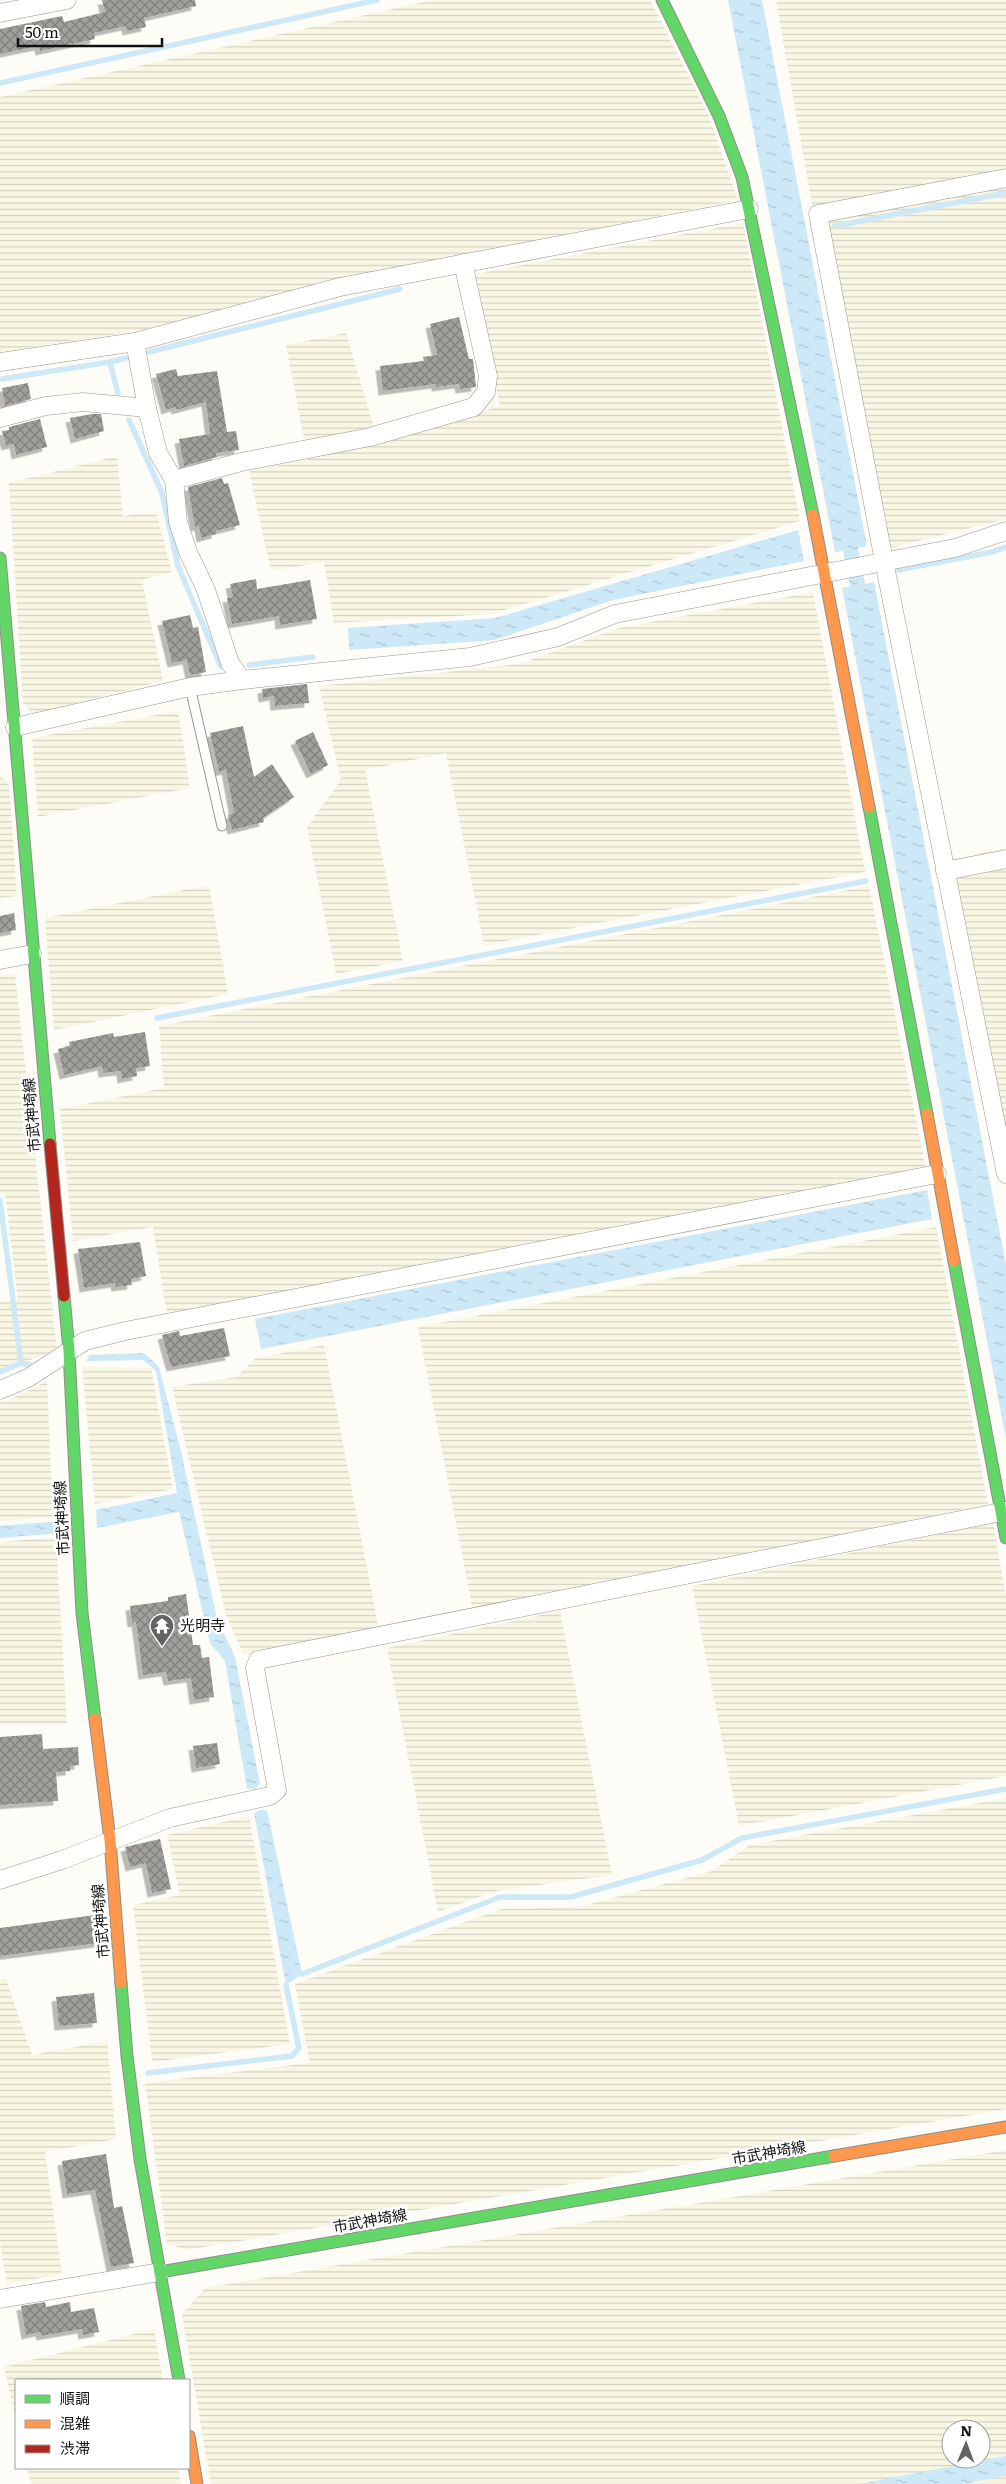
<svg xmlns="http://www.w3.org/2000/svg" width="1006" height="2484" font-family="Literata,'Noto Sans JP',serif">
<defs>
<pattern id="farmland-rules" width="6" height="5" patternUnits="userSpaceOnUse" patternTransform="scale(1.25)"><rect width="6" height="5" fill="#f9f7e4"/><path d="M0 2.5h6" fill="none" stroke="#d4d3c3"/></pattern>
<pattern id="water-ripples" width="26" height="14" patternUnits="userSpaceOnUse" patternTransform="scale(1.25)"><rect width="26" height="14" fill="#cde8f7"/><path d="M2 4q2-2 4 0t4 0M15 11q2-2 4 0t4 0" fill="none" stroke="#afc6d3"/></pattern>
<pattern id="building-cross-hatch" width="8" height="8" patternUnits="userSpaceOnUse" patternTransform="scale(1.25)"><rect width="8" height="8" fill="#a19f9c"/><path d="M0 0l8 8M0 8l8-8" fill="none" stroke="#82807e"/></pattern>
<filter id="shadow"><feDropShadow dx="-4.5" dy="4.5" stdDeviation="0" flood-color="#0004"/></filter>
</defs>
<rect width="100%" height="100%" fill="#fdfcf7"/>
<!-- farmland -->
<g fill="url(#farmland-rules)" fill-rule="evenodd">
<path d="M433 0H650L708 114 738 200 336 281 142 330 0 352V97Z"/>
<path d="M776 0H1006V519L890 548 822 208 812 205Z"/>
<path d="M743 223 800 521 491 614 334 623 324 562 271 571 249 471 308 460 286 345 346 333 379 444 500 406 475 274Z"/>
<path d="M117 456 123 516 156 512 172 572 142 580 163 681 33 714 23 703 9 483Z"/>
<path d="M813 592 865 872 484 945 446 753 365 770 403 961 336 974 307 827 341 780 319 686 519 664 619 628Z"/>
<path d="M178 711 190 788 38 817 32 738Z"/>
<path d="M0 776 9 785 17 896 0 898Z"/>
<path d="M1006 848V1138L953 859Z"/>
<path d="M209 885 228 994 54 1030 45 918Z"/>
<path d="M869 886 926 1169 167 1315 153 1227 73 1241 60 1109 164 1088 159 1026Z"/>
<path d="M15 974 57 1350 0 1371V1302L18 1300 5 1193H0V976Z"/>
<path d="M936 1227 988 1504 473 1611 418 1327Z"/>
<path d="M324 1345 379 1630 243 1653 226 1615 172 1387 236 1377 256 1358Z"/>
<path d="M82 1367 151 1368 173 1489 95 1504Z"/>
<path d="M47 1381 53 1517 0 1521V1402L9 1400Z"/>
<path d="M993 1523 1006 1597V1776L739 1826 692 1586Z"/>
<path d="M56 1537 67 1724H0V1542Z"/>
<path d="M560 1611 612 1875 495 1891 438 1912 387 1648Z"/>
<path d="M1006 1798V2109L188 2250 167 2244 145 2083 310 2063 295 1984 501 1909 579 1907 712 1871 750 1845Z"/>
<path d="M249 1816 290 2044 152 2062 133 1905 180 1895 167 1835Z"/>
<path d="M6 1979 32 2055 107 2041 116 2139 45 2152 62 2274 7 2284 0 2243V1980Z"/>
<path d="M1006 2150V2484H211L182 2314 205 2288ZM951 2429H981V2459H951Z"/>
<path d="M154 2329 163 2380H16V2420L4 2367Z"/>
<path d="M27 2468H178L181 2484H31Z"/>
</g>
<!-- water -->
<g fill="url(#water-ripples)">
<path d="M728 0H762L867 546 858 548 865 584 874 582 1006 1265V1439L842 588 850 586 843 551 835 552Z"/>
<path d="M798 530 804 561 613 600 495 640 349 650 348 628 495 618Z"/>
<path d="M927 1190 932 1219 261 1349 255 1319Z"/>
<path d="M144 1353 159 1367 181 1451 217 1619 235 1657 260 1784 255 1789H247L225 1661 210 1643 179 1512 97 1528 96 1510 177 1493 156 1371 143 1360 87 1361 89 1355Z"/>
<path d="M60 1521 61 1533 0 1538V1526Z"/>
<path d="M260 1810H267L302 1974 286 1985 254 1813Z"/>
<path d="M1006 2456V2476L963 2484H860Z"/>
</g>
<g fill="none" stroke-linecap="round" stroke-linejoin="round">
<!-- stream -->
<g stroke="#cde8f7" stroke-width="5.5">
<path d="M0 83 377 0"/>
<path d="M835 226 1006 193"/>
<path d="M149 352 400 289"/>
<path d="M110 362 126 358"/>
<path d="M2 379 110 362 118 394"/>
<path d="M129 420 162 493 178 566 221 667"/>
<path d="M898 570 992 552 1006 547"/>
<path d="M249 665 313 657"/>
<path d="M157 1018 866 881"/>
<path d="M0 1200 21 1363 30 1365"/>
<path d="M0 1372 21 1363"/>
<path d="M302 1974 500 1897H571L702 1860 742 1838 1006 1789"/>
<path d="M148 2073 292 2056 299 2048 286 1985"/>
</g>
</g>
<!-- building -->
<g fill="url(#building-cross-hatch)" filter="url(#shadow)">
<path d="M102 0H195L196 6 144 18 146 27 127 31 126 26 94 33 95 39 40 51 39 46 0 54V29L62 16 64 22 105 12Z"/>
<path d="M459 317 469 359H473L476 387 460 389 459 384 436 387V384L383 391 380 366 424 361 423 357 437 355 430 324Z"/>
<path d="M176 369 178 376 217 371 227 432 236 431 239 450 216 453 217 457 184 466 179 439 210 434 206 402 176 410 175 407 166 410 156 374Z"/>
<path d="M28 383 31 399 5 406 2 388Z"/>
<path d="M92 414H101L104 431 75 439 70 418Z"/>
<path d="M40 419 47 447 16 455 14 444 6 446 2 431 9 430V427Z"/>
<path d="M222 478 224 484 228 483 240 525 216 531V534L201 538 199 526 195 527 188 487Z"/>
<path d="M256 579 257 589 310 580 317 619 280 625 279 616 232 624 227 598 233 597 230 584Z"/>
<path d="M190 615 193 628 198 627 206 672 190 675 187 660 172 663 162 621Z"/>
<path d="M307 684 309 703 275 706 274 696 263 698 262 689Z"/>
<path d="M243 726 254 777 272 764 294 797 263 818 264 822 232 830 228 815 234 813 226 770 219 772 210 733Z"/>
<path d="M313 732 328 765 311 774 295 741Z"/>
<path d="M14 913 16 930 0 933V916Z"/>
<path d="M145 1032 150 1066 136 1068 137 1076 122 1079 121 1071 103 1073 102 1066 64 1075 58 1049 70 1046 69 1042 113 1033 114 1037Z"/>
<path d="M140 1242 146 1276 131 1279 132 1285 116 1287 115 1283 84 1288 78 1249Z"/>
<path d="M224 1328 230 1356 171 1367 162 1335 179 1331 180 1336Z"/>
<path d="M186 1594 193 1645H200L202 1658 209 1657 214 1697 194 1700 191 1678 168 1681 166 1672 143 1675 136 1622 132 1623 130 1606 168 1601V1597Z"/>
<path d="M42 1734 43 1749 78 1747 79 1765 70 1766V1771L56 1772 58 1801 0 1805V1737Z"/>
<path d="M217 1743 220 1764 196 1768 193 1746Z"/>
<path d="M160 1839 171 1889 152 1893 146 1863 130 1867 125 1847Z"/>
<path d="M95 1915 99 1943 0 1956V1928Z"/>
<path d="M94 1993 97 2023 59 2026 56 1997Z"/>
<path d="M106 2154 114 2208 122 2206 134 2263 111 2267 95 2190 67 2194 62 2161Z"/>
<path d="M45 2302 46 2307 70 2302 71 2312 94 2308 99 2332 83 2335 82 2329 41 2336 40 2332 26 2335 21 2306Z"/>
</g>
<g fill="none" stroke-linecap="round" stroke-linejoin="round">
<defs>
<path id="lane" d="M190 687 222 826"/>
<g id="street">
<path d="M0 13 67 0"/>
<path d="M1006 178 818 214 884 561 1006 1174"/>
<path d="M135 342 147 408 158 453 174 480 178 522 188 552 206 590 230 663 242 680"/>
<path d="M0 362 135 342 340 287 749 209"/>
<path d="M0 418 46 406 83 402 147 408"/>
<path d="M174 480 241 462 370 437 474 407 486 392 488 376 463 263"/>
<path d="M15 727 190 687 242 680 470 657 558 637 615 614 955 548 1006 531"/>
<path d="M945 871 1006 859"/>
<path d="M0 960 32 954"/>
<path d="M0 1390 28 1378 85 1341 125 1331 937 1174"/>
<path d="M0 1880 62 1860 170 1818 270 1796 277 1790 255 1668 258 1660 1006 1511"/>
<path d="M0 2299 160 2272"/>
</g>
<g id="fast">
<path d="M662 0 719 116 742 177 813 515"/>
<path d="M0 558 50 1144"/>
<path d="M869 807 927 1114"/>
<path d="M954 1261 1006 1538"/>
<path d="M64 1296 69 1351 82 1613 95 1719"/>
<path d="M121 1983 127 2056 140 2159 179 2380"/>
<path d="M160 2272 834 2156"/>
</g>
<g id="slow">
<path d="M813 515 869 807"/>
<path d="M927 1114 954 1261"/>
<path d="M95 1719 110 1840 121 1983"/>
<path d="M834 2156 1006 2127"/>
<path d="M189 2436 197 2484"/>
</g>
<path id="jam" d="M50 1144 64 1296"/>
</defs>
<!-- lane casing -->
<use href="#lane" stroke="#979795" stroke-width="11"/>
<!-- street casing -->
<use href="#street" stroke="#979795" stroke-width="19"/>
<!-- fast casing -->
<use href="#fast" stroke="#8e8d8b" stroke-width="13"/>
<!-- slow casing -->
<use href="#slow" stroke="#8e8d8b" stroke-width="13"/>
<!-- jam casing -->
<use href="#jam" stroke="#8e8d8b" stroke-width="13"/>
<!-- lane -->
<use href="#lane" stroke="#fffffe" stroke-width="9"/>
<!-- street -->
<use href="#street" stroke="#fffffe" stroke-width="18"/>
<!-- fast -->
<use href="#fast" stroke="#63d668" stroke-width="11"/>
<!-- slow -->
<use href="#slow" stroke="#ff974d" stroke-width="11"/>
<!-- jam -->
<use href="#jam" stroke="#b3261e" stroke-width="11"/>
</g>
<!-- icons -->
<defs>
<symbol id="temple-pin" viewBox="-11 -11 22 30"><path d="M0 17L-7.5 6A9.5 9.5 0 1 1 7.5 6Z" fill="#646362" stroke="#fff"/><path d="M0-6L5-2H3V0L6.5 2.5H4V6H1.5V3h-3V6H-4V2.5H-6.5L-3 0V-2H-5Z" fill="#fff"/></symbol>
</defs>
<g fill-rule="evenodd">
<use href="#temple-pin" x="148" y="1612" width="28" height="38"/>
</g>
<g text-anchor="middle" stroke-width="5" stroke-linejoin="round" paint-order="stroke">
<!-- street labels -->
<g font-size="15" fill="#111" stroke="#fff">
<text transform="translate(32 1115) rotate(-95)" y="5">市武神埼線</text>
<text transform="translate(62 1518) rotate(-93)" y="5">市武神埼線</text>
<text transform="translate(101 1921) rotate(-95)" y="5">市武神埼線</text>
<text transform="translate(769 2153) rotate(-10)" y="5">市武神埼線</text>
<text transform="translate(370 2221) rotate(-10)" y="5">市武神埼線</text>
</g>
<!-- poi labels -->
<g font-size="15" fill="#111" stroke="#fff" text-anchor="start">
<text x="180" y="1631">光明寺</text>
</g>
</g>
<!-- legend -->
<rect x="15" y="2379" width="175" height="90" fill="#ffffff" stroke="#a0a0a0"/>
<rect x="25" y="2395" width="25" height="8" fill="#63d668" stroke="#a0a0a0"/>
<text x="60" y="2404" font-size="15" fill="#111111">順調</text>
<rect x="25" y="2420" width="25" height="8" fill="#ff974d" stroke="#a0a0a0"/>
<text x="60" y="2429" font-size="15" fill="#111111">混雑</text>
<rect x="25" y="2445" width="25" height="8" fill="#b3261e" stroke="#a0a0a0"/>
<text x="60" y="2454" font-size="15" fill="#111111">渋滞</text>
<!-- north arrow -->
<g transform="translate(966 2444) rotate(1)"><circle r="24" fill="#ffffff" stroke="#a0a0a0"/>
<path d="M0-4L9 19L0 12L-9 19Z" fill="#646362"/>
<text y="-8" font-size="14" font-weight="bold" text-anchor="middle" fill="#111111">N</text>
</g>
<!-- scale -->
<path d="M18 38v8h144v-8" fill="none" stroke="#111111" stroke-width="2.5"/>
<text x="25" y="38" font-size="15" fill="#111111" stroke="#ffffff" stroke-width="4" paint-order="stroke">50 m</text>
</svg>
